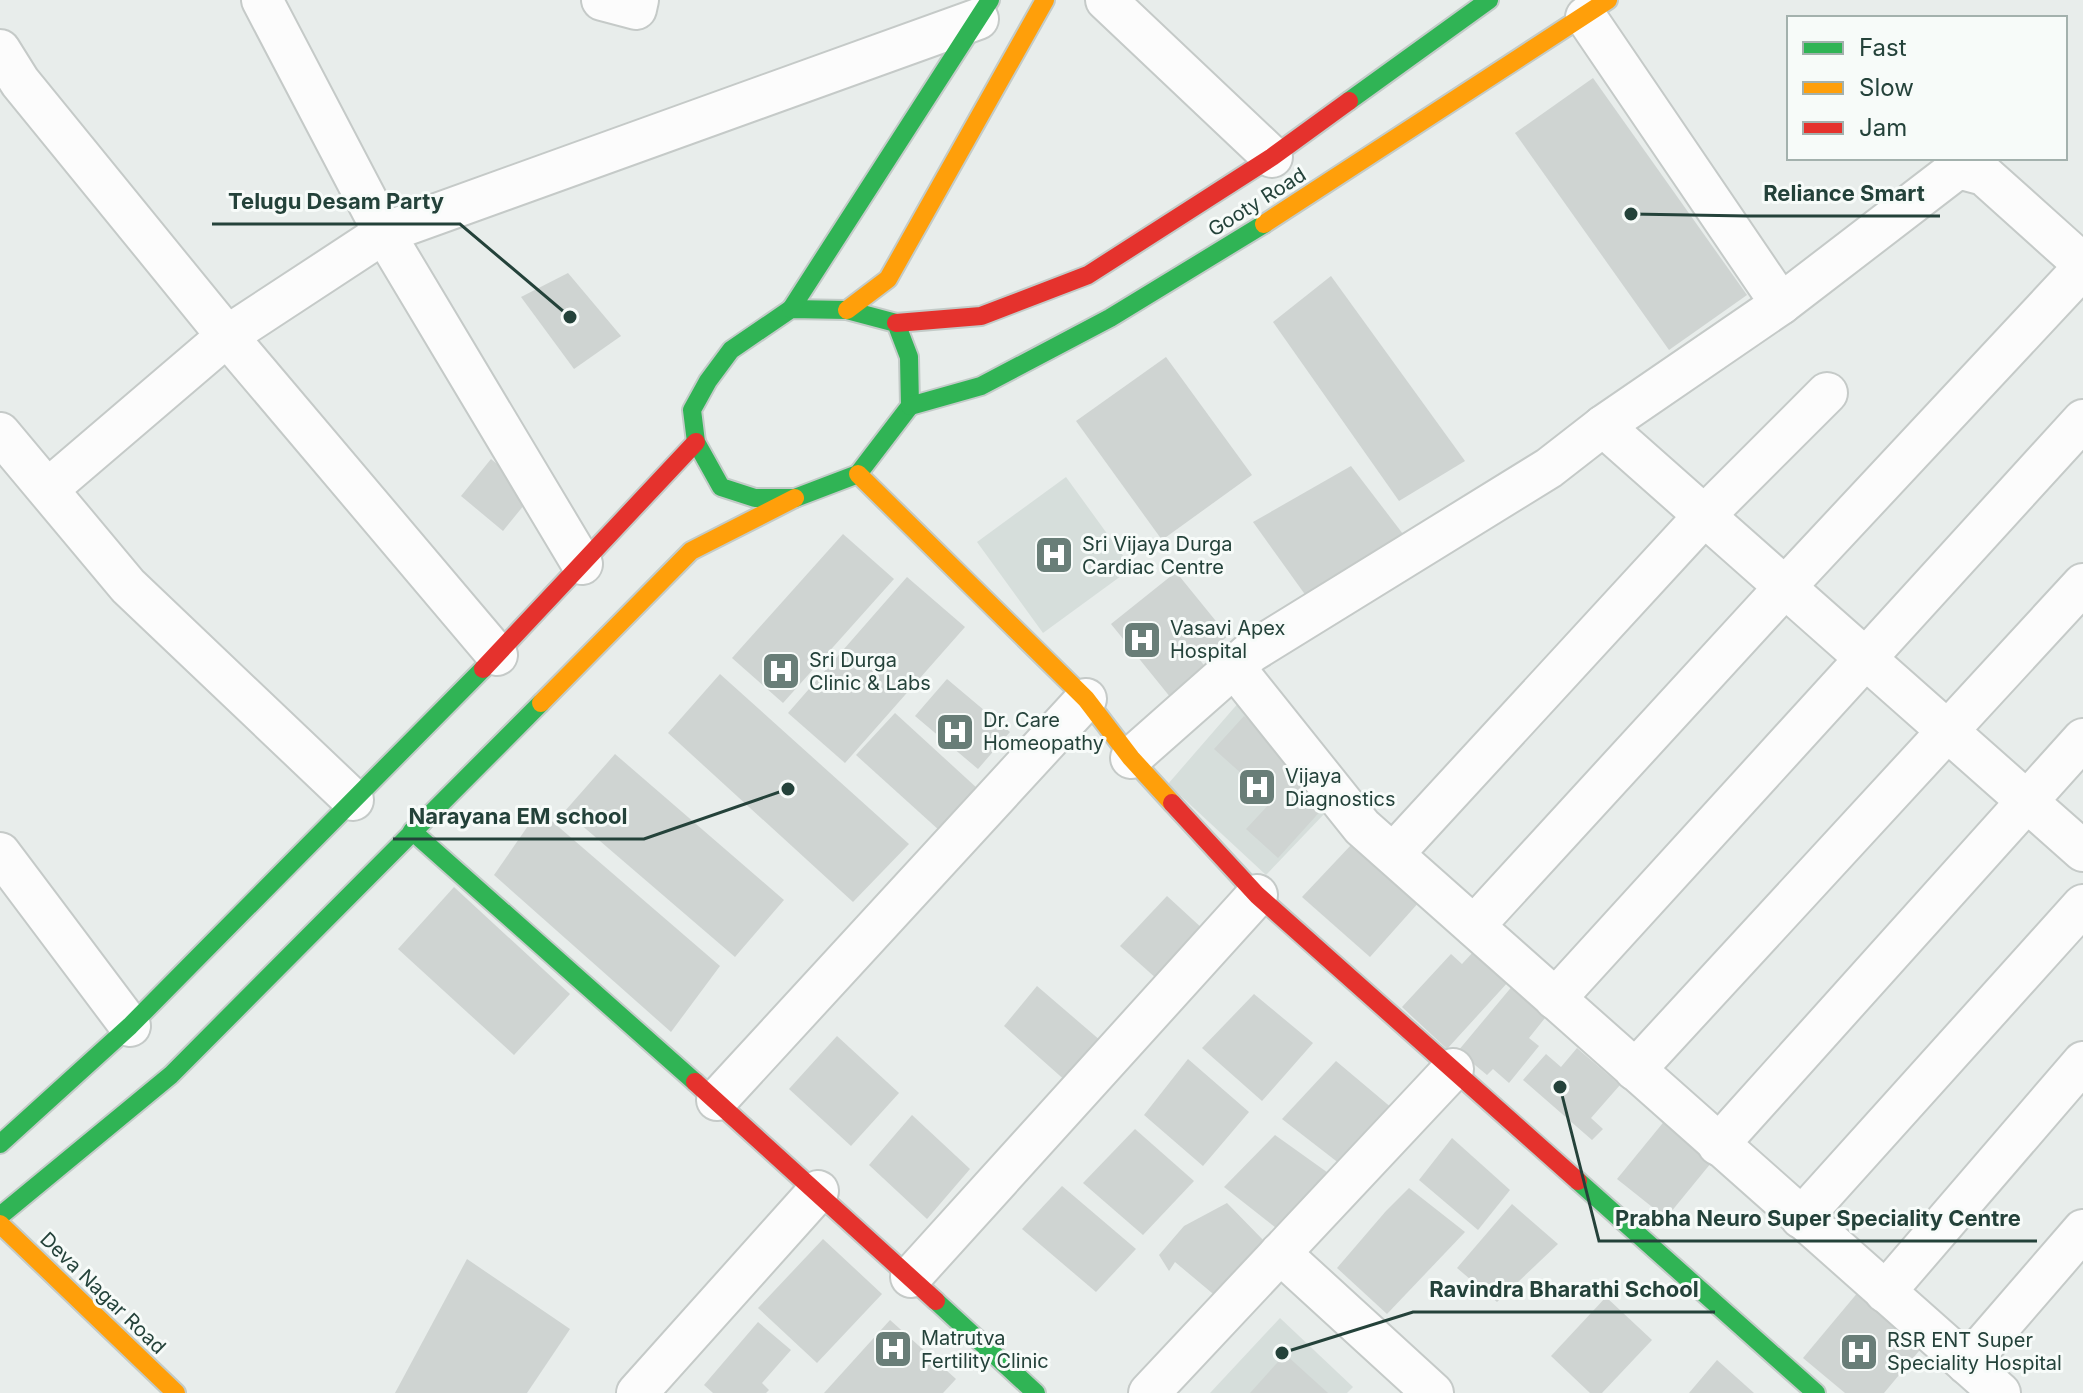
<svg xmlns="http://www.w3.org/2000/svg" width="2083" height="1393" font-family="Inter,sans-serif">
<rect width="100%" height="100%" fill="#e8edeb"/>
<!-- built -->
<g fill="#d6dedb">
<path d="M1066 477 1132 568 1043 633 977 542Z"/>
<path d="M1240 701 1347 790 1266 875 1168 784Z"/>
<path d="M1280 1318 1353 1387 1347 1393H1210Z"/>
</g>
<!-- building -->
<g fill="#cfd4d2">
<path d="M1593 78 1747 295 1669 350 1515 133Z"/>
<path d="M568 273 621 336 574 369 521 297Z"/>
<path d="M1331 276 1465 461 1399 501 1273 322Z"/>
<path d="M1166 357 1252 475 1162 540 1076 421Z"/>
<path d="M491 459 533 494 503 531 461 496Z"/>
<path d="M1351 466 1416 551 1319 614 1253 522Z"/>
<path d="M843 534 894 579 783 703 732 658Z"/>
<path d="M1176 572 1228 636 1199 659 1211 674 1175 703 1111 624Z"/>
<path d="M907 577 965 627 845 763 788 713Z"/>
<path d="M720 674 909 844 853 902 668 733Z"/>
<path d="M947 679 1010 732 978 769 915 716Z"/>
<path d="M895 713 978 789 940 831 856 755Z"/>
<path d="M1244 716 1334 796 1278 858 1246 829 1272 801 1214 749Z"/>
<path d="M615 754 784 900 735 957 565 811Z"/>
<path d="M539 810 720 966 671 1032 494 875Z"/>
<path d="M1352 844 1420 901 1370 957 1302 897Z"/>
<path d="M454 887 570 994 514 1055 398 949Z"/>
<path d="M1167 896 1204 930 1157 979 1120 946Z"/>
<path d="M1475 950 1509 981 1447 1049 1402 1007 1451 954 1462 964Z"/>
<path d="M1514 984 1549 1013 1529 1038 1539 1046 1509 1083 1493 1069 1487 1075 1458 1051Z"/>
<path d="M1037 986 1101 1041 1068 1083 1004 1026Z"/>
<path d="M1254 994 1313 1043 1262 1101 1202 1048Z"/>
<path d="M837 1036 899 1093 851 1146 789 1089Z"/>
<path d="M1577 1048 1620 1085 1591 1118 1603 1129 1592 1140 1523 1080 1546 1054 1561 1067Z"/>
<path d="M1188 1059 1249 1112 1203 1166 1144 1115Z"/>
<path d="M1336 1061 1393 1109 1340 1164 1282 1119Z"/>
<path d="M1671 1113 1720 1152 1666 1218 1617 1179Z"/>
<path d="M912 1115 970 1169 927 1219 869 1165Z"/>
<path d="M1135 1129 1194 1181 1143 1235 1083 1183Z"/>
<path d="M1275 1135 1331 1175 1280 1231 1224 1187Z"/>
<path d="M1452 1138 1510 1190 1478 1230 1419 1180Z"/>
<path d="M1062 1186 1136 1249 1096 1292 1022 1229Z"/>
<path d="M1409 1188 1465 1232 1387 1314 1337 1268 1386 1211Z"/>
<path d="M1227 1203 1266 1243 1218 1298 1175 1262 1169 1271 1159 1255 1184 1226Z"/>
<path d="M1512 1204 1558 1244 1497 1302 1457 1268Z"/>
<path d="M823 1239 882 1294 817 1363 758 1308Z"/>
<path d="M467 1259 570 1329 527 1393H395Z"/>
<path d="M1859 1291 1924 1345 1884 1393H1845L1803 1358Z"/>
<path d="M1606 1297 1652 1340 1602 1393H1590L1551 1356Z"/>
<path d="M890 1320 956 1379 943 1393H824Z"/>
<path d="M758 1322 791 1350 762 1383 769 1390 766 1393H713L704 1385Z"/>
<path d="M1285 1354 1328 1393H1250Z"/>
<path d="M1717 1360 1754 1393H1689Z"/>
</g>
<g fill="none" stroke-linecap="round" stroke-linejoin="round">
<defs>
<g id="street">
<path d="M262 0 384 233 582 564"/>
<path d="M602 0 636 9 638 0"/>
<path d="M1106 0 1272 157"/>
<path d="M0 50 20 82 227 336 497 655"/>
<path d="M1781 304 1958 168 1984 175 2083 264"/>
<path d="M1603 426 2083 851"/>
<path d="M0 433 128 586 353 800"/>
<path d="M48 489 227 336 384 233 978 19"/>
<path d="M1234 667 1362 827 2000 1393"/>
<path d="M1131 758 1251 652 1549 468 1603 426 1781 304 1586 17"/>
<path d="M0 853 130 1026"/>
<path d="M1393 854 1704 516 1827 393"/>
<path d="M1474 926 1785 587 2083 268"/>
<path d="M1555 999 2083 420"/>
<path d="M1635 1070 2083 584"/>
<path d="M717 1100 1086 699"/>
<path d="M1718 1145 2083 739"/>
<path d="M1801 1218 2083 905"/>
<path d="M1280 1253 1433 1393"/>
<path d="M911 1277 1257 895"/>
<path d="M1885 1292 2083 1062"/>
<path d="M1967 1364 2083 1230"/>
<path d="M637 1393 818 1191"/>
<path d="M1149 1393 1453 1069"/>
</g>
<g id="fast">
<path d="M1349 101 1489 0"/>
<path d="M791 309 847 310 896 323 909 357 910 406 858 474 795 498H755L721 487 696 442 692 410 708 381 731 350Z"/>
<path d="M791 309 990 0"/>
<path d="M910 406 981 386 1110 318 1264 224"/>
<path d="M412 831 695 1082"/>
<path d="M0 1144 130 1026 483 669"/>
<path d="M1578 1181 1816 1393"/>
<path d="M0 1216 171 1075 541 703"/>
<path d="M936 1301 1036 1393"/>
</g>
<g id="slow">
<path d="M1264 224 1608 0"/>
<path d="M847 310 888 279 1045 0"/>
<path d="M858 474 1086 699 1131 758 1172 803"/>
<path d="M541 703 691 551 795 498"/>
<path d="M0 1224 176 1393"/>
</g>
<g id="jam">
<path d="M896 323 981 316 1088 275 1272 157 1349 101"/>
<path d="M483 669 696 442"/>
<path d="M1172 803 1257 895 1578 1181"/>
<path d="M695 1082 936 1301"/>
</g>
</defs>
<!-- street casing -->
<use href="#street" stroke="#c5cac8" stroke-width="44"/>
<!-- fast casing -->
<use href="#fast" stroke="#c3cbc8" stroke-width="22"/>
<!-- slow casing -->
<use href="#slow" stroke="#c3cbc8" stroke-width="22"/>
<!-- jam casing -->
<use href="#jam" stroke="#c3cbc8" stroke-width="22"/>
<!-- street -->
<use href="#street" stroke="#fcfcfc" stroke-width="40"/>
<!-- fast -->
<use href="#fast" stroke="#30b455" stroke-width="18"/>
<!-- slow -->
<use href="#slow" stroke="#ff9f0a" stroke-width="18"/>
<!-- jam -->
<use href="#jam" stroke="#e5322d" stroke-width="18"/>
</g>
<!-- icons -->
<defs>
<symbol id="hospital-square" viewBox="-11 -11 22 22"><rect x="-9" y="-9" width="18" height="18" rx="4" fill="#697e78" stroke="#f7fbf9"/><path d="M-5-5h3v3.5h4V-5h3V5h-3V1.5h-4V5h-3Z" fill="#fff"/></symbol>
</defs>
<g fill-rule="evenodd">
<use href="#hospital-square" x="1032" y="533" width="44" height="44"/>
<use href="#hospital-square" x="1120" y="618" width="44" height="44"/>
<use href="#hospital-square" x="759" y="649" width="44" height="44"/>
<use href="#hospital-square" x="933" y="710" width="44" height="44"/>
<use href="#hospital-square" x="1235" y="765" width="44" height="44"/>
<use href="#hospital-square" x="871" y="1327" width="44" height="44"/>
<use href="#hospital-square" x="1837" y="1330" width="44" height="44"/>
</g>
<g text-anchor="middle" stroke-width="6" stroke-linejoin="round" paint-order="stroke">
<!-- street labels -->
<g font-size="20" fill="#24423a" stroke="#f7fbf9">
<text transform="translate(1257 202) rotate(-32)" y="7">Gooty Road</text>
<text transform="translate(103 1293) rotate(44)" y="7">Deva Nagar Road</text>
</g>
<!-- poi labels -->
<g font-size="20" fill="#24423a" stroke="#f7fbf9" text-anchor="start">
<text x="1082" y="551">Sri Vijaya Durga<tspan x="1082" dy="23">Cardiac Centre</tspan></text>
<text x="1170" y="635">Vasavi Apex<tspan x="1170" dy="23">Hospital</tspan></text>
<text x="809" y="667">Sri Durga<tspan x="809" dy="23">Clinic &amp; Labs</tspan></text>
<text x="983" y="727">Dr. Care<tspan x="983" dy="23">Homeopathy</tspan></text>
<text x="1285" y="783">Vijaya<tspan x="1285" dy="23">Diagnostics</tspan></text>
<text x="921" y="1345">Matrutva<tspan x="921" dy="23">Fertility Clinic</tspan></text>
<text x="1887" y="1347">RSR ENT Super<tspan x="1887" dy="23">Speciality Hospital</tspan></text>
</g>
</g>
<!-- callouts -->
<path fill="none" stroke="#24423a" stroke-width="3" d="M1631 214L1747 216H1940M570 317L460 224H212M788 789L644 839H393M1560 1087L1599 1241H2037M1282 1353L1413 1312H1715"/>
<g fill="#24423a" stroke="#f7fbf9" stroke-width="3">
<circle cx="1631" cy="214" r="8"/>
<circle cx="570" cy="317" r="8"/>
<circle cx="788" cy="789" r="8"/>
<circle cx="1560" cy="1087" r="8"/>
<circle cx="1282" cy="1353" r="8"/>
</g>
<g font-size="22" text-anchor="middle" font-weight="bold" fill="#24423a" stroke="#f7fbf9" stroke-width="6" stroke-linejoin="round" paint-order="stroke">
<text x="1844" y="201">Reliance Smart</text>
<text x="336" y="209">Telugu Desam Party</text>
<text x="518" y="824">Narayana EM school</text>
<text x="1818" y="1226">Prabha Neuro Super Speciality Centre</text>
<text x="1564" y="1297">Ravindra Bharathi School</text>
</g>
<!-- legend -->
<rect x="1787" y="16" width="280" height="144" fill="#f7fbf9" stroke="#a3b1ad" stroke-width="2"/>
<rect x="1803" y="42" width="40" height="12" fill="#30b455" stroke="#a3b1ad" stroke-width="2"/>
<text x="1859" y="56" font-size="24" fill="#24423a">Fast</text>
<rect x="1803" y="82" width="40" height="12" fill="#ff9f0a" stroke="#a3b1ad" stroke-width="2"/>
<text x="1859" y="96" font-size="24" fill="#24423a">Slow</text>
<rect x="1803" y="122" width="40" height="12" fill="#e5322d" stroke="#a3b1ad" stroke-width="2"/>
<text x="1859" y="136" font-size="24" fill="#24423a">Jam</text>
</svg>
